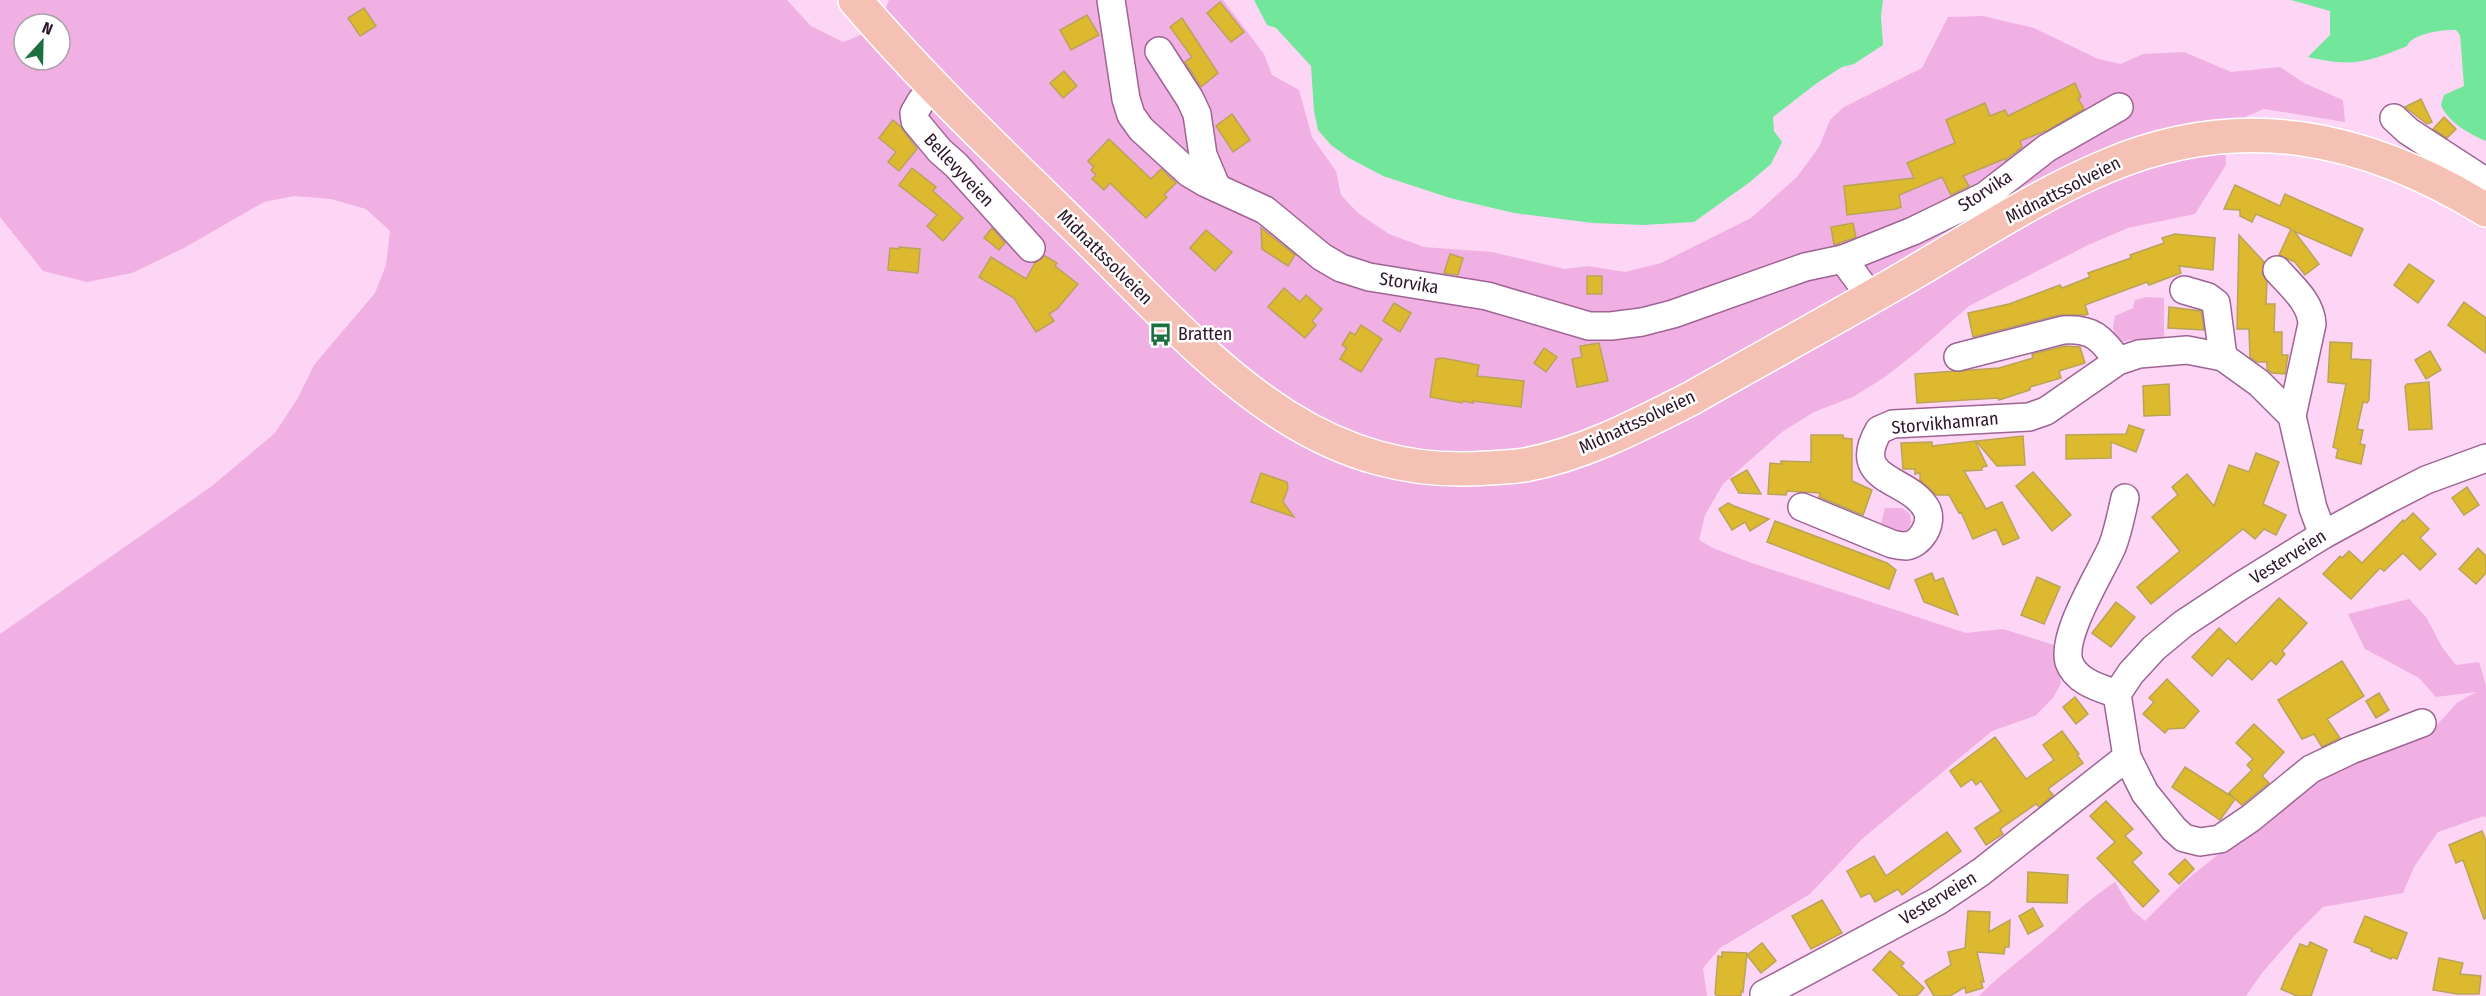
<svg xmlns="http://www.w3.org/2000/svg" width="2486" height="996" font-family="'Fira Sans Condensed',sans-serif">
<rect width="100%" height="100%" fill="#fdd6f5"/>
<!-- green -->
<g fill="#f0b0e4" fill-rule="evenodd">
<path d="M0 0H787L811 26 843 42C867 34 881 24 889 0H1223L1264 54 1272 75 1299 90 1312 137 1336 171 1341 195 1358 213 1389 234 1424 247 1492 252 1565 269 1588 266 1625 272 1661 263 1751 218 1797 177 1819 147 1830 120 1844 107 1922 68 1948 17 1983 16 2034 28 2098 59 2121 64 2143 54 2184 52 2231 72 2280 67 2304 83 2343 100 2345 122 2264 109 2224 126 2226 165 2195 214 2128 228 2088 245 1969 306 1918 351 1885 377 1853 397 1814 412 1782 432 1723 484 1705 515 1699 540 1713 548 1749 562 1966 633 2003 629 2054 645 2061 683 2053 698 2035 716 1992 731 1862 839 1810 894 1720 948 1703 968 1707 996H0V634L212 486 275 433 298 398 314 365 375 293 386 265 390 231 366 209 331 199 294 196 264 202 184 248 132 273 87 282 43 271 0 217ZM24 24H60V60H24Z"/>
<path d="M2146 297 2164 298V338L2129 340 2116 344 2113 327 2115 316 2133 308 2135 300Z"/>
<path d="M1885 508H1902L1910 514 1911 523 1908 531 1898 536 1883 530 1881 524Z"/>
<path d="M2409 599 2426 617 2442 647 2456 665 2479 662 2486 685V818L2484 816 2438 832 2414 867 2403 893 2323 907 2295 935 2262 973 2246 996H1979C1997 978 2016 963 2036 947 2062 925 2086 901 2115 882L2132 910 2145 921 2184 882 2314 777 2433 729 2457 703 2476 692 2436 697 2419 678 2365 649 2348 614Z"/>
</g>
<!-- water -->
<g fill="#72e69b">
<path d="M1254 0H1883L1881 16 1883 45 1854 64 1842 67 1817 83 1773 117 1774 131 1782 142 1771 164 1750 182 1694 222 1643 225 1593 223 1514 213 1450 198 1383 176 1349 158 1331 145 1318 130 1314 111 1311 66 1276 28 1267 25Z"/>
<path d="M2291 0H2486V141C2469 134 2448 122 2441 105L2444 95 2464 86 2460 35 2456 30C2442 29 2411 34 2407 46 2366 63 2351 67 2308 57L2330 35V11Z"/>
</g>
<!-- building -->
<g fill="#ddb930" stroke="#b9a359" stroke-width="1.5">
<path d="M1220 2 1244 32 1231 42 1207 13Z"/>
<path d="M364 8 376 26 360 36 348 18Z"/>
<path d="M1087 15 1099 35 1071 50 1060 30Z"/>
<path d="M1182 18 1218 73 1201 87 1185 62 1192 57 1170 27Z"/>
<path d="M1064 71 1077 86 1063 98 1050 83Z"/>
<path d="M2075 83 2081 97 2078 98 2084 109 2048 130 2020 141 2022 147 2005 160 2004 159 1963 176 1969 186 1951 195 1942 177 1899 195 1901 207 1896 209 1847 215 1844 186 1914 178 1907 163 1955 143 1946 120 1985 103 1990 116 2005 110 2008 116Z"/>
<path d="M2421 99 2432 122 2427 124 2405 107Z"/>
<path d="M1232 114 1250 140 1233 152 1216 126Z"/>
<path d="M2444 117 2456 129 2447 138 2433 129Z"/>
<path d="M893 120 901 127 917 149 899 171 888 162 896 152 879 138Z"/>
<path d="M1109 139 1151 179 1161 169 1176 183 1164 195 1167 197 1146 218 1110 183 1104 190 1092 179 1096 175 1091 170 1094 167 1088 161Z"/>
<path d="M912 168 936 187 933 191 963 218 943 241 927 226 937 215 899 185Z"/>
<path d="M2235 185 2280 206 2285 194 2363 229 2351 256 2294 231 2319 264 2305 275 2295 262 2279 255 2291 229 2256 214 2252 222 2240 216V210L2224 209Z"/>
<path d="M1853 223 1856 237 1834 245 1831 227Z"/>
<path d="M992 228 1005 243 999 250 984 238Z"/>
<path d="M1261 228 1295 255 1288 266 1262 249Z"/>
<path d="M1206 230 1232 252 1215 271 1190 248Z"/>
<path d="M2175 234 2215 238 2213 270 2179 266 2181 273 2149 285 2147 282 2085 305 2088 314 2085 315H2059L1973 337 1968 313 2009 304 2060 285 2062 288 2090 277 2088 273 2131 258 2130 255 2164 243 2162 238Z"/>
<path d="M2239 235 2264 262 2262 273 2267 282 2266 304H2275L2274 332H2282V355H2288L2285 374 2272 373 2267 369V362H2257L2250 357 2249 329H2237Z"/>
<path d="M899 247 920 249 918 273 888 270 890 248 899 249Z"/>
<path d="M1450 254 1463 258 1458 275 1444 273Z"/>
<path d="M1045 256 1057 263 1055 266 1078 284 1057 309 1049 314 1054 321 1036 332 1014 298 979 277 991 257 1026 279 1035 263Z"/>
<path d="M2409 264 2434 281 2418 303 2394 285Z"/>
<rect x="1587" y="276" width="15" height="18"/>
<path d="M1284 288 1300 302 1306 295 1322 309 1312 321 1316 325 1305 338 1268 307Z"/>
<path d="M2464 302 2486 318V353L2448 325Z"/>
<path d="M1394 303 1411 313 1400 332 1383 321Z"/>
<path d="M2169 307 2201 311 2204 330 2168 328Z"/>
<path d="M1361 325 1382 339 1361 372 1340 359 1347 348 1342 345 1350 332 1355 335Z"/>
<path d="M2330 342 2352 343 2351 359 2371 360 2369 400 2367 403 2363 402 2357 429 2363 430 2360 444 2365 445 2361 464 2336 458 2338 449 2333 447 2346 384 2328 382Z"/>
<path d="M1599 343 1608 381 1577 387 1572 359 1582 357 1580 346Z"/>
<path d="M2065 346 2080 347 2085 363 2059 371 2061 378 2030 387V390L1999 400 1998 398 1917 403 1915 374 1999 368 2033 358 2032 354Z"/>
<path d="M1544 348 1557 357 1546 372 1534 363Z"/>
<path d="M2430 351 2441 370 2426 379 2415 360Z"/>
<path d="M1443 358 1479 365 1477 376 1524 381 1521 407 1473 401V403L1463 401 1462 403 1430 397 1436 359Z"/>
<path d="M2429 382 2432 429 2409 430 2405 386 2407 384Z"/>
<path d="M2169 384 2170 415 2144 416 2143 386Z"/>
<path d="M2129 425 2144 430 2136 452 2111 442V458L2066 459V435L2126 434Z"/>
<path d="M1811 435H1843V438L1852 439V481L1872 490 1863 515 1819 497 1820 493 1787 491 1786 495 1768 494 1770 463 1781 464V461L1811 462Z"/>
<path d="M2023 436 2025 465 1997 466 1976 441Z"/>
<path d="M1975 441 1987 466 1982 467V470L1964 471 1986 509 2002 502 2019 538 2003 545 1996 529 1973 539 1961 512 1959 513 1949 495H1936L1920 480V473L1915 474V469H1903L1901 443 1932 442V446Z"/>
<path d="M2256 453 2279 462 2263 504 2286 515 2276 535 2264 529 2255 539 2243 529 2151 604 2137 587 2180 551 2152 517 2178 495 2172 487 2187 474 2214 506 2229 465 2249 472Z"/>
<path d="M1747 470 1761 494 1739 493 1731 479Z"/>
<path d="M2033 472 2071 515 2052 531 2016 486Z"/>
<path d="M1261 473 1287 482 1288 488 1283 502 1294 517 1251 502Z"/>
<path d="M2467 487 2479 505 2464 515 2452 498Z"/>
<path d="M1728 503 1734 506 1769 519 1750 531 1745 522 1732 530 1719 509Z"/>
<path d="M2413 513 2429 529 2420 538 2436 554 2420 570 2403 553 2384 571 2380 568 2351 599 2323 574 2340 556 2342 558 2349 551 2362 563 2403 520 2404 522Z"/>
<path d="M1775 521 1887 563 1896 570 1889 589 1767 542Z"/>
<path d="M2478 548 2486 556V573L2476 584 2459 569Z"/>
<path d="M1932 573 1935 581 1943 578 1958 615 1924 602 1915 580Z"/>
<path d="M2037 577 2060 587 2044 624 2021 615Z"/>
<path d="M2279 598 2307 623 2282 651 2285 654 2276 665 2271 660 2252 680 2228 658 2212 676 2192 657 2219 628 2236 644Z"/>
<path d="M2116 602 2135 617 2111 647 2092 633Z"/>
<path d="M2342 661 2364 696 2327 719 2340 738 2322 747 2314 734 2302 739 2278 700Z"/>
<path d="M2167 679 2199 711 2184 728 2168 729 2165 733 2143 714 2154 702 2149 698Z"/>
<path d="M2379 693 2389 710 2376 718 2366 701Z"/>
<path d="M2075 697 2088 714 2076 724 2063 707Z"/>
<path d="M2254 724 2284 752 2262 776 2269 783 2242 805 2235 799 2220 820 2172 787 2185 767 2234 798 2229 793 2252 770 2247 765 2253 759 2236 743Z"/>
<path d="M2062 731 2079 754 2077 755 2083 763 2048 789 2053 795 2039 807 2036 804 2000 829 2003 834 1986 845 1975 828 2001 811 1981 781 1976 785 1972 779 1961 787 1950 771 1995 737 2026 779 2054 760 2043 745Z"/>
<path d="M2106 801 2133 829 2125 836 2142 853 2132 862 2159 891 2143 907 2097 858 2115 842 2090 816Z"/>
<path d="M2482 831 2486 841V918L2484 919 2463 860 2456 863 2449 845Z"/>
<path d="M1947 832 1961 851 1902 895 1898 889 1875 902 1870 893 1861 897 1847 871 1874 856 1886 876Z"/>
<path d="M2185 859 2194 869 2179 884 2169 874Z"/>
<path d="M2028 872 2068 875 2067 903 2027 902Z"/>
<path d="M1822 900 1842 933 1811 949 1792 916Z"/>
<path d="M2033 908 2043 926 2028 934 2019 916Z"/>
<path d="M1968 911 1990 912 1989 932 2010 920 2009 947H2005L2004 954 1977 952 1984 982H1981L1983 988 1966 993 1965 987 1950 996H1934L1925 981 1951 965 1948 952 1965 948Z"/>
<path d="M2365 916 2407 933 2397 959 2392 957 2391 959 2371 951 2372 949 2354 942Z"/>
<path d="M2310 942 2327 950 2311 996H2297L2281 989 2300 944 2308 947Z"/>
<path d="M1762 943 1776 961 1761 973 1747 955Z"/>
<path d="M1890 951 1904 963 1901 966 1924 988 1917 996H1900L1873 970Z"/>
<path d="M1722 952 1747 953 1743 992 1741 991V996H1717L1715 994 1718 956 1722 957Z"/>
<path d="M2439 958 2463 963 2460 974 2481 976 2479 994H2457L2433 990Z"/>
</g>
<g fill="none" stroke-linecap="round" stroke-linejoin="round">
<defs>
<g id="minor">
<path d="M1111 0 1126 99 1131 115 1141 129 1189 173 1206 183 1265 210 1322 257 1341 268 1369 277 1487 296 1589 326H1611L1642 322 1673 314 1805 267 1843 259 1870 296"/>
<path d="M1159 51 1190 99 1197 114 1203 155 1217 188"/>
<path d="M935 89 921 101 914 113 915 121 940 151 956 165 1031 248"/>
<path d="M2394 118 2408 131 2486 182"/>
<path d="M1843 259 1913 231 1985 196 2047 148 2119 107"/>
<path d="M2277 270C2291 286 2311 302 2312 324L2292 416"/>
<path d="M2184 290 2208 297 2216 303 2223 357"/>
<path d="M1958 357 2063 330C2093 328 2101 338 2118 361"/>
<path d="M1802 507 1892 544C1896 545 1902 546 1906 546 1921 544 1933 524 1927 510 1911 477 1848 483 1879 430L1893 424 2029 417 2046 411 2118 361 2139 354 2187 350 2223 357 2259 383 2292 416 2313 508 2323 535"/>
<path d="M2117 694C2100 688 2076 682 2069 662 2061 635 2100 574 2112 547 2118 532 2121 515 2125 498"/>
<path d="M2422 723 2351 750 2311 769 2251 818 2220 839 2200 842 2184 838 2174 829 2145 793 2127 757 2117 694 2131 673 2154 648 2183 624 2239 587 2323 535 2389 499 2426 480 2486 458"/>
<path d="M1764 994 1938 901 1981 872 2127 757"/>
</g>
<path id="major" d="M855 0C929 87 1013 165 1094 245 1208 358 1311 482 1488 468 1500 467 1513 467 1525 465 1584 454 1639 425 1692 398 1762 358 1832 320 1901 280 1969 241 2035 196 2107 166 2241 109 2366 136 2486 210"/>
</defs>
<!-- minor casing -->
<use href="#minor" stroke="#9e6494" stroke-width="30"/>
<!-- major casing -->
<use href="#major" stroke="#fff" stroke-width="36"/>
<!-- minor -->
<use href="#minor" stroke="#fff" stroke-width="27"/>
<!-- major -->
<use href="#major" stroke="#f6c1b5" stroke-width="33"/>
</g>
<!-- icons -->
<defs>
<symbol id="bus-bare" viewBox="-9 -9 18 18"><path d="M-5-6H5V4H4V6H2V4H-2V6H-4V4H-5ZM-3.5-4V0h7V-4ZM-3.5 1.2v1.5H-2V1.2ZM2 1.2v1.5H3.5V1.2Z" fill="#1e6f40" stroke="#fff" stroke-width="2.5" paint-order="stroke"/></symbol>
</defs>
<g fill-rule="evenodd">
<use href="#bus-bare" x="1144" y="318" width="33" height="33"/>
</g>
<g text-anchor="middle" stroke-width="5" stroke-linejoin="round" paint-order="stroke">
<!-- street labels -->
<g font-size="18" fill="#2d1629" stroke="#fff">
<text transform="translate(959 170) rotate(47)" y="6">Bellevyveien</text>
<text transform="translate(2063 190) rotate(-27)" y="6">Midnattssolveien</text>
<text transform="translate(1985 191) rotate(-33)" y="6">Storvika</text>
<text transform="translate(1105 257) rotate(45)" y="6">Midnattssolveien</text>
<text transform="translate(1409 283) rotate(9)" y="6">Storvika</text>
<text transform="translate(1637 422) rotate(-25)" y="6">Midnattssolveien</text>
<text transform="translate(1945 423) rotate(-5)" y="6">Storvikhamran</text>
<text transform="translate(2288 557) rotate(-32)" y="6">Vesterveien</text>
<text transform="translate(1938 898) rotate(-31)" y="6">Vesterveien</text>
</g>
<!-- poi labels -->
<g font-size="18" fill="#2d1629" stroke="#fff" text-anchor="start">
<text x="1178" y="340">Bratten</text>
</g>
</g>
<!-- north arrow -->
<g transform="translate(42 42) rotate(22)"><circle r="28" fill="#ffffff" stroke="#aba2a9" stroke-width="1.5"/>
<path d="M0-4.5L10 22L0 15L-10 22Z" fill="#1e6f40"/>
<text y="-9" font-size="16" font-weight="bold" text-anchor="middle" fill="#2d1629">N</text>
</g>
</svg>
